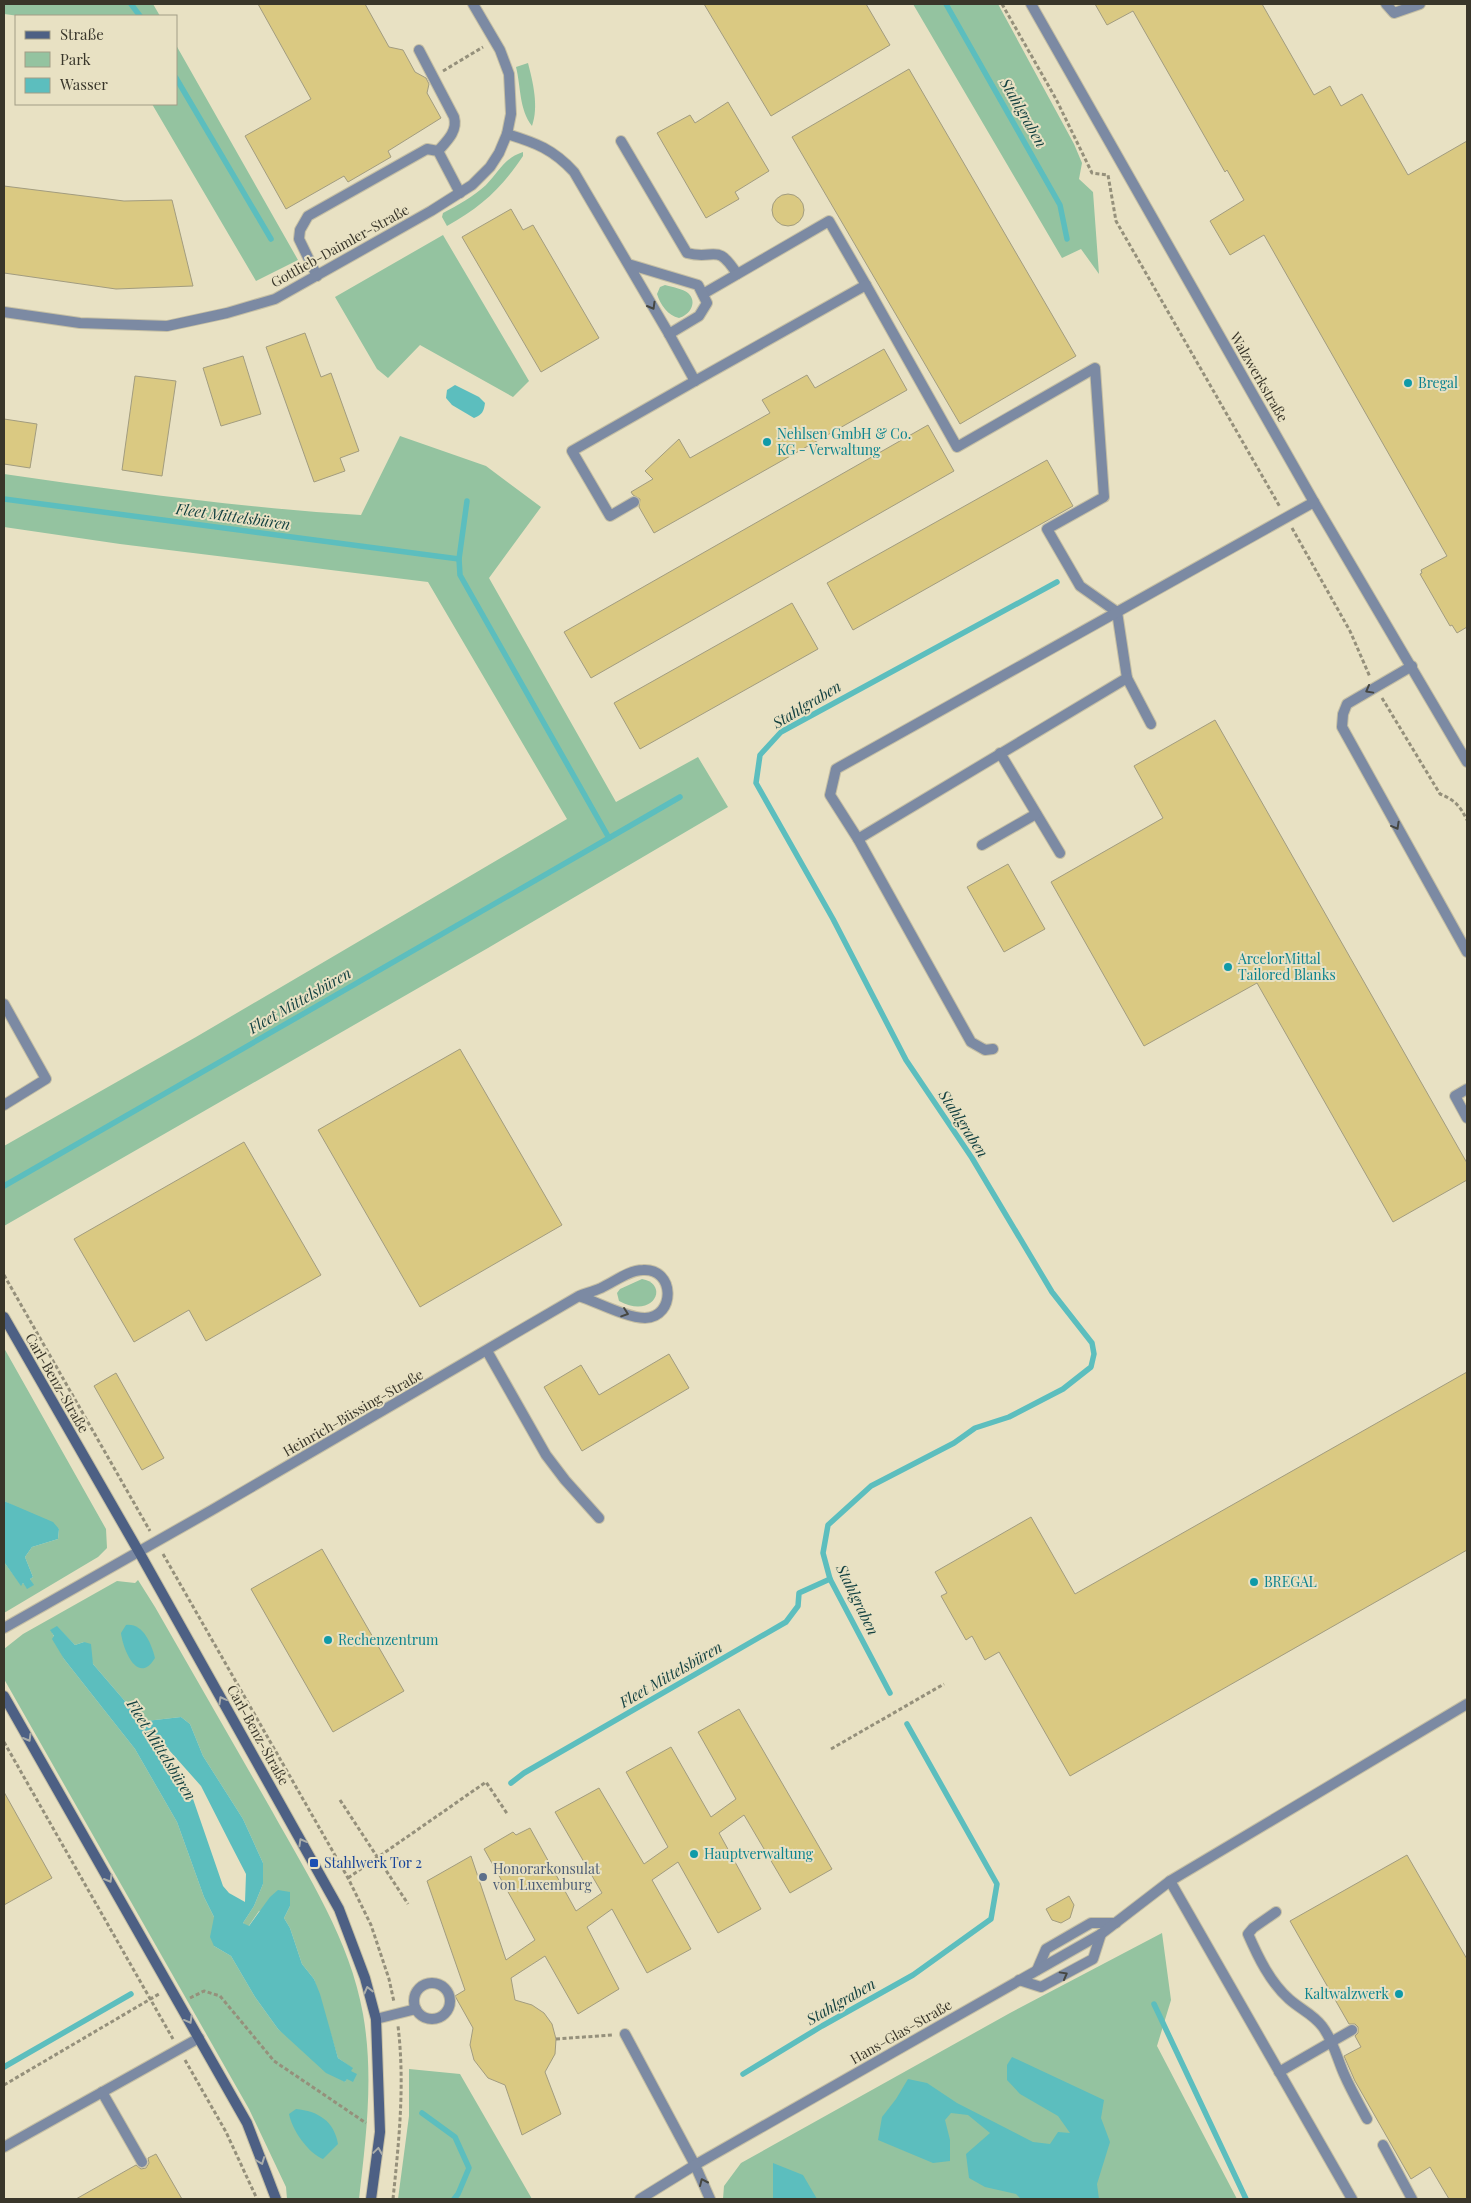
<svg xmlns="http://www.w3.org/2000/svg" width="1471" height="2203" font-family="'Playfair Display',serif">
<rect width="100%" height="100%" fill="#e8e1c3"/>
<!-- green -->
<g fill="#94c3a0" fill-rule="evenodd">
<path d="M4 4H153L160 16H19L4 14Z"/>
<path d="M913 4H998L1074 144 1082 163 1079 179 1093 192 1099 274 1081 249 1062 258Z"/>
<path d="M176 45 298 260 256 281 152 104H176Z"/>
<path d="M528 63C533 82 539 107 532 126 519 109 521 87 516 67Z"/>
<path d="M523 152V156C501 189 481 207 447 226L442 217 443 213C458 205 473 197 486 185 499 172 504 158 523 152Z"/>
<path d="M443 235 529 381 513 397 420 345 388 378 377 369 335 297Z"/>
<path d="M665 285C672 287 683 289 688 293 698 302 690 315 679 318 668 316 660 304 657 294L660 287Z"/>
<path d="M400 436 486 466 541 507 489 578 616 802 698 757 728 807 488 948 4 1226V1146L196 1037 567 819 428 582 120 544 4 527V474C122 491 242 508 361 515Z"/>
<path d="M642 1279C670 1284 654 1320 619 1301L617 1293 620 1289Z"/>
<path d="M4 1348 106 1529 107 1548 98 1557 4 1613V1562L21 1585 23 1583 27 1588 33 1585 30 1579 33 1577 25 1557 32 1547 58 1539 59 1529 4 1501Z"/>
<path d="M138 1580 155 1607C194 1675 233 1743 272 1811 308 1876 350 1940 363 2014 374 2076 366 2138 359 2199H287L286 2187 249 2109 4 1679V1649L23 1634 117 1581 135 1583ZM57 1627 75 1645 84 1642 93 1664 136 1714 146 1721 181 1717 190 1724 203 1756 243 1819 263 1863V1884L254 1906 243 1923 248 1927 259 1911 290 1906 284 1918 290 1928 302 1964 314 1979 338 2058 352 2068 345 2082 278 2029 255 1997 231 1956 214 1946V1917L204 1897 177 1822 135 1749 64 1659 51 1630Z"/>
<path d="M1162 1933 1171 2000 1157 2046 1237 2199H723L724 2186 741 2163 1010 2013Z"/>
<path d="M409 2069 460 2074 532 2199H398L409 2116Z"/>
</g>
<!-- water -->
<g fill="#5cbebe" fill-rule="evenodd">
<path d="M455 385 479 397 485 403C484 411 482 415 474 418L452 405 446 398 447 390Z"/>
<path d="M4 1501 53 1522 59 1529 58 1539 32 1547 25 1557 33 1577 30 1579 34 1585 27 1589 23 1583 21 1586 4 1562Z"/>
<path d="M126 1625C143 1623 151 1643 155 1658 138 1686 123 1650 121 1633Z"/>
<path d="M57 1626 75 1645 84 1642 91 1644 93 1664 136 1714 146 1721 181 1717 190 1724 203 1756 243 1819 263 1863V1884L254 1906 243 1923 249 1926 270 1897 278 1890 290 1892V1906L284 1918 290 1928 302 1964 314 1979 320 1994 338 2058 353 2068 351 2071 357 2074 353 2082 347 2079 345 2082 326 2073 278 2029 255 1997 231 1956 214 1946 210 1937 214 1917 204 1897 177 1822 135 1749 64 1659 52 1639 54 1636 50 1630ZM154 1741H161L201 1786 231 1845 246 1874 245 1902 229 1893 223 1886 192 1796Z"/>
<path d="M1012 2057 1104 2100 1101 2118 1110 2142 1097 2184 1099 2199H1021L1016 2194 985 2187 969 2178 966 2154 990 2133 968 2115 951 2113 945 2120 950 2140V2161L933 2163 878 2140 882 2117 896 2099 908 2079 927 2083 957 2103 1033 2142 1050 2144 1058 2132 1070 2133 1058 2116 1020 2094 1007 2080V2065Z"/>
<path d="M296 2109C318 2111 334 2121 338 2144L323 2159C308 2153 292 2130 289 2114Z"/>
<path d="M773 2163 803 2175 817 2199H773Z"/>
</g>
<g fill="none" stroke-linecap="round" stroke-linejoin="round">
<!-- stream -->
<g stroke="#5cbebe" stroke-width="5.5">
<path d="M131 4 140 16"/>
<path d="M946 4 1060 205 1067 239"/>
<path d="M176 78 271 239"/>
<path d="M4 499 459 559"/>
<path d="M609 838 680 797"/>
<path d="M4 1186 609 838 460 575 459 559 467 501"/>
<path d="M890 1693 830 1579 823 1553 828 1525 871 1486 954 1443 975 1428 1009 1417 1063 1389 1091 1367 1094 1354 1092 1343 1052 1292 972 1158 906 1060 833 919 756 783 760 755 781 732 1057 582"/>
<path d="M511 1783 524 1773 786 1622 798 1606 799 1593 830 1579"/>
<path d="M1154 2004 1246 2199"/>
<path d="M4 2067 131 1994"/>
<path d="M743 2074 822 2026 913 1975 991 1919 997 1884 907 1724"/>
<path d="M422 2113 455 2137 469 2168 458 2194 454 2199"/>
</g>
</g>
<!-- building -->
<g fill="#dac982" stroke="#a29c7f">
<path d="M258 4H365L389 47 403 50 415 72 426 78 429 84 427 93 441 118 388 151 391 157 348 182 344 176 286 209 245 136 311 99Z"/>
<path d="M704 4H866L890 45 771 116Z"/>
<path d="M1095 4H1262L1314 95 1330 86 1341 106 1362 94 1408 175 1467 141V627L1457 633 1452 625 1450 626 1420 574 1422 573 1421 570 1447 556 1264 235 1230 255 1210 221 1244 200 1227 170 1225 172 1133 11 1107 25Z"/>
<path d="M909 69 1076 356 960 424 792 137Z"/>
<path d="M728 102 769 171 735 192 739 199 706 218 657 133 690 115 695 123Z"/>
<path d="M4 186 124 201 172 200 193 286 116 289 4 273Z"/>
<circle cx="788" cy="210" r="16"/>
<path d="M511 209 523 230 533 225 599 338 541 372 462 237Z"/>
<path d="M305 333 321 377 331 373 359 451 340 458 345 471 314 482 266 347Z"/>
<path d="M884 349 907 390 654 533 639 507 640 499 633 495 631 492 653 479 645 471 679 439 690 458 770 413 762 400 807 375 815 388Z"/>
<path d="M243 356 261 414 221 426 203 368Z"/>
<path d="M135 376 176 381 162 476 122 470Z"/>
<path d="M4 419 37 424 30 468 4 464Z"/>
<path d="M928 425 954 471 591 678 564 632Z"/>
<path d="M1047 460 1073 506 853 630 827 583Z"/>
<path d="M792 603 818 649 640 749 614 703Z"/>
<path d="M1215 720 1467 1163V1180L1393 1222 1257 983 1144 1046 1051 882 1163 818 1134 766Z"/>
<path d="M1008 864 1045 929 1004 952 967 887Z"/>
<path d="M460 1049 562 1225 420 1307 318 1130Z"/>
<path d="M244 1142 321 1275 206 1341 189 1310 134 1342 74 1239Z"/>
<path d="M669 1354 689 1388 582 1451 544 1387 581 1365 599 1395Z"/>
<path d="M1467 1372V1550L1070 1776 999 1652 985 1660 972 1636 966 1640 941 1596 947 1593 935 1572 1031 1517 1075 1594Z"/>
<path d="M116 1373 164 1458 142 1470 94 1386Z"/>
<path d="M322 1549 404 1691 333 1732 251 1589Z"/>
<path d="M739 1709 832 1869 790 1893 744 1815 719 1833 761 1909 718 1933 678 1862 652 1880 691 1949 647 1973 612 1909 587 1927 619 1989 578 2014 545 1956 511 1978 515 2000 532 2005 544 2013 552 2024 556 2039 555 2054 545 2072 561 2114 522 2135 505 2085 488 2078 474 2060 470 2045 473 2028 455 1996 465 1990 427 1881 471 1856 506 1960 535 1940 484 1849 513 1832 516 1835 530 1828 576 1911 602 1893 555 1812 599 1788 644 1864 668 1847 626 1772 671 1747 711 1817 736 1799 698 1732Z"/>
<path d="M4 1792 52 1878 4 1905Z"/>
<path d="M1407 1855 1467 1959V2199H1449L1430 2167 1411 2179 1355 2081 1344 2056 1361 2047 1355 2036 1358 2033V2027L1355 2024H1349L1290 1921Z"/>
<path d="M1069 1896 1074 1905 1070 1918 1061 1923 1052 1920 1046 1909Z"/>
<path d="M156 2154 182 2199H76L136 2165 141 2169 146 2168 149 2163 148 2158Z"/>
</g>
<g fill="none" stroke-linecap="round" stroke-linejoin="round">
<defs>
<g id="lane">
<path d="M419 50 454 117C458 131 447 141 438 151"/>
<path d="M621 141 687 253C715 261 716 241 737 274"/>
<path d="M317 276 299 239 300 230 308 216 427 149 438 151 460 193"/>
<path d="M703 294 829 221 866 285"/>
<path d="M669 334 695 381 866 285 957 447 1095 368 1104 497 1047 529 1080 586 1117 612 1127 678 858 839"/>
<path d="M634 502 610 516 572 451 695 381"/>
<path d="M1412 666 1347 704 1343 714 1342 727 1467 952"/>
<path d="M1127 678 1151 724"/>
<path d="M1000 753 1060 853"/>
<path d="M982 845 1036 814"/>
<path d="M4 1004 46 1079 4 1105"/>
<path d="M1467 1089 1455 1096 1467 1118"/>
<path d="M487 1351 546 1455 565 1480 599 1518"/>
<path d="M1170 1881 1352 2199"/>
<path d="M1276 1912 1253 1928 1248 1934C1258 1957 1270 1982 1289 1999 1300 2009 1313 2014 1322 2026 1333 2040 1337 2058 1344 2074 1351 2090 1359 2104 1367 2119"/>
<path d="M1037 1970 1046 1949 1091 1923H1116"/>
<path d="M1019 1980 1041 1987 1093 1959 1101 1934"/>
<circle cx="432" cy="2001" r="18"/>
<path d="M376 2019 416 2009"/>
<path d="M625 2034 695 2165 710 2199"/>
<path d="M1279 2072 1352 2030"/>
<path d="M102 2092 142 2162"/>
<path d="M1383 2145 1412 2199"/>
<path d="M4 2147 199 2038"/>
</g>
<g id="street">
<path d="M1031 4 1314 502 1467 762"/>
<path d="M1386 4 1394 13 1420 4"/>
<path d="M507 134C536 143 553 149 574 172L669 334 699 316 707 303 698 285 628 264"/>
<path d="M4 312 80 323 167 326 227 313 275 299 431 211 472 185 490 167 499 153 507 134 511 114 509 74 500 50 473 4"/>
<path d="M993 1049 985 1050 971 1042 858 839 830 795 836 769 1314 502"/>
<path d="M4 1628 212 1510 579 1296C587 1293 594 1291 601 1288 614 1282 629 1270 643 1270 675 1268 676 1317 645 1318 627 1318 597 1302 579 1296"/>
<path d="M640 2199 695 2165 1101 1934 1170 1881 1467 1704"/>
</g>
<g id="secondary">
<path d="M4 1317 139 1552 339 1909 365 1978 376 2019 380 2132 371 2199"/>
<path d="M4 1696 247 2123 276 2199"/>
</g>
</defs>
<!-- lane casing -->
<use href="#lane" stroke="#c5bfa4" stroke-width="12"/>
<!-- street casing -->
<use href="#street" stroke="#c5bfa4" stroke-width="12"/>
<!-- secondary casing -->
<use href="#secondary" stroke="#c5bfa4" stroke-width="12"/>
<!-- path -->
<g stroke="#95907b" stroke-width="3" stroke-dasharray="4 2.5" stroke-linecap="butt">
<path d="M1002 4 1056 99 1092 173 1108 175 1116 221 1280 507"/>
<path d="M443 71 483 47"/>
<path d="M1292 528 1350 631 1370 677"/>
<path d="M1382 698 1440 794C1455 800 1460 806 1467 820"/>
<path d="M4 1275 150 1531"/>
<path d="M163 1554 348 1878 371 1925 389 1979 394 2002"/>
<path d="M4 1742 173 2039"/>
<path d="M831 1749 944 1684"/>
<path d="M340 1800 408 1904"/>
<path d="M348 1878 486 1782 508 1815"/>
<path d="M190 1998 204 1991 220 1996 274 2061 366 2123"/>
<path d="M556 2039 612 2035"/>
<path d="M185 2060 226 2132 257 2199"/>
<path d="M4 2085 159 1994"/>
<path d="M393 2199C399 2141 405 2084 398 2026"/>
</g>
<!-- lane -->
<use href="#lane" stroke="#7c8aa3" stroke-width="10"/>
<!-- street -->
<use href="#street" stroke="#7c8aa3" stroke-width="10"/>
<!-- secondary -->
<use href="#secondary" stroke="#4d6084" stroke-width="10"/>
</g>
<!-- one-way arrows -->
<defs><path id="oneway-chevron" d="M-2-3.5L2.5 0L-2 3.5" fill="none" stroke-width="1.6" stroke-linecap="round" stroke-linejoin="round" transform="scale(1.25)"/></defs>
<g stroke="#464742">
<use href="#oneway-chevron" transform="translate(652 306) rotate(60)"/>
<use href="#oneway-chevron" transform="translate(1369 690) rotate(151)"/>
<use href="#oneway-chevron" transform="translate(1396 826) rotate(61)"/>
<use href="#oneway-chevron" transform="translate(625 1313) rotate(19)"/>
<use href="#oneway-chevron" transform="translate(1064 1975) rotate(-29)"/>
<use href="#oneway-chevron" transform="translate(703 2182) rotate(-114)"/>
</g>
<g stroke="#aaadaa">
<use href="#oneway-chevron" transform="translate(222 1700) rotate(-119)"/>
<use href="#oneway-chevron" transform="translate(28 1738) rotate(60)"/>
<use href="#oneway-chevron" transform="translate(302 1842) rotate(-119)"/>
<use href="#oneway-chevron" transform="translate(109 1879) rotate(60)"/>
<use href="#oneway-chevron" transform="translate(368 1990) rotate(-104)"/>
<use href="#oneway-chevron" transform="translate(189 2020) rotate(61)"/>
<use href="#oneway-chevron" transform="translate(378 2151) rotate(-82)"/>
<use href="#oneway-chevron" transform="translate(261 2161) rotate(69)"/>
</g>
<!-- markers -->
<g fill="#0f9aa8" stroke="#e8e1c3" stroke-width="2">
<circle cx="1408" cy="383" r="5"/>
<circle cx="767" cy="442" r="5"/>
<circle cx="1228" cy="967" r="5"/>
<circle cx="1254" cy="1582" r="5"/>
<circle cx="328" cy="1640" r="5"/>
<circle cx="694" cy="1854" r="5"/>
<circle cx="1399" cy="1994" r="5"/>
</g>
<rect fill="#1a4fb4" stroke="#e8e1c3" stroke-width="2" x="309" y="1858" width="10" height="10" rx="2.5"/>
<circle fill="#5c6f8a" stroke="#e8e1c3" stroke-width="2" cx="483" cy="1877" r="5"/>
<g text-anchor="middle" stroke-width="4" stroke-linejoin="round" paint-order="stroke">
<!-- street labels -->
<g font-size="14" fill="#39362a" stroke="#e8e1c3">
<text transform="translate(340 246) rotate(-29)" y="5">Gottlieb-Daimler-Straße</text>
<text transform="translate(1259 377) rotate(60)" y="5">Walzwerkstraße</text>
<text transform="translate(57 1383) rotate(60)" y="5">Carl-Benz-Straße</text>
<text transform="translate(353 1413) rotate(-30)" y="5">Heinrich-Büssing-Straße</text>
<text transform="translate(258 1735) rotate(61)" y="5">Carl-Benz-Straße</text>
<text transform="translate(901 2032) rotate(-30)" y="5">Hans-Glas-Straße</text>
</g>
<!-- culture labels -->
<g font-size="14" fill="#0d838f" stroke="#e8e1c3" text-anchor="start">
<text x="1418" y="388">Bregal</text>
<text x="777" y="439">Nehlsen GmbH &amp; Co.<tspan x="777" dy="16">KG - Verwaltung</tspan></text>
<text x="1238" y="964">ArcelorMittal<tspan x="1238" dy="16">Tailored Blanks</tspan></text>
<text x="1264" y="1587">BREGAL</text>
<text x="338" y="1645">Rechenzentrum</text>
<text x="704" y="1859">Hauptverwaltung</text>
<text x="1389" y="1999" text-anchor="end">Kaltwalzwerk</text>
</g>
<!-- transit labels -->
<g font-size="14" fill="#164399" stroke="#e8e1c3" text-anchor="start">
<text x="324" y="1868">Stahlwerk Tor 2</text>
</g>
<!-- service labels -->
<g font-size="14" fill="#4e5e75" stroke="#e8e1c3" text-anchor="start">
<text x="493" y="1874">Honorarkonsulat<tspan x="493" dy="16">von Luxemburg</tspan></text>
</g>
<!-- water labels -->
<g font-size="15" font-style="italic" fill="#134141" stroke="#e8e1c3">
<text transform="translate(1023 113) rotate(60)" y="5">Stahlgraben</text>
<text transform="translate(233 517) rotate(8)" y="5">Fleet Mittelsbüren</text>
<text transform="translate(807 705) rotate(-31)" y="5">Stahlgraben</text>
<text transform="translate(300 1001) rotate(-30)" y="5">Fleet Mittelsbüren</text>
<text transform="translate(963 1124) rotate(57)" y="5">Stahlgraben</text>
<text transform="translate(857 1600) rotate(64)" y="5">Stahlgraben</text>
<text transform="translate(671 1675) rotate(-30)" y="5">Fleet Mittelsbüren</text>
<text transform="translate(161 1750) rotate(58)" y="5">Fleet Mittelsbüren</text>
<text transform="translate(841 2002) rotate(-30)" y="5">Stahlgraben</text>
</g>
</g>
<!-- border -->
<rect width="1471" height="2203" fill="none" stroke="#39362a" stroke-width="10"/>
<!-- legend -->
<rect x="15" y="15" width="162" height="90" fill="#e8e1c3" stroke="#a29d86"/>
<rect x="25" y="31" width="25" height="8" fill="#4d6084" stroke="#a29d86"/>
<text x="60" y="40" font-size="15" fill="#39362a">Straße</text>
<rect x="25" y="52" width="25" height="15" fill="#94c3a0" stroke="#a29d86"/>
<text x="60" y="65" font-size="15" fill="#39362a">Park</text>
<rect x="25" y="78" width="25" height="15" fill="#5cbebe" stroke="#a29d86"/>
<text x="60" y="90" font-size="15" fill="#39362a">Wasser</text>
</svg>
